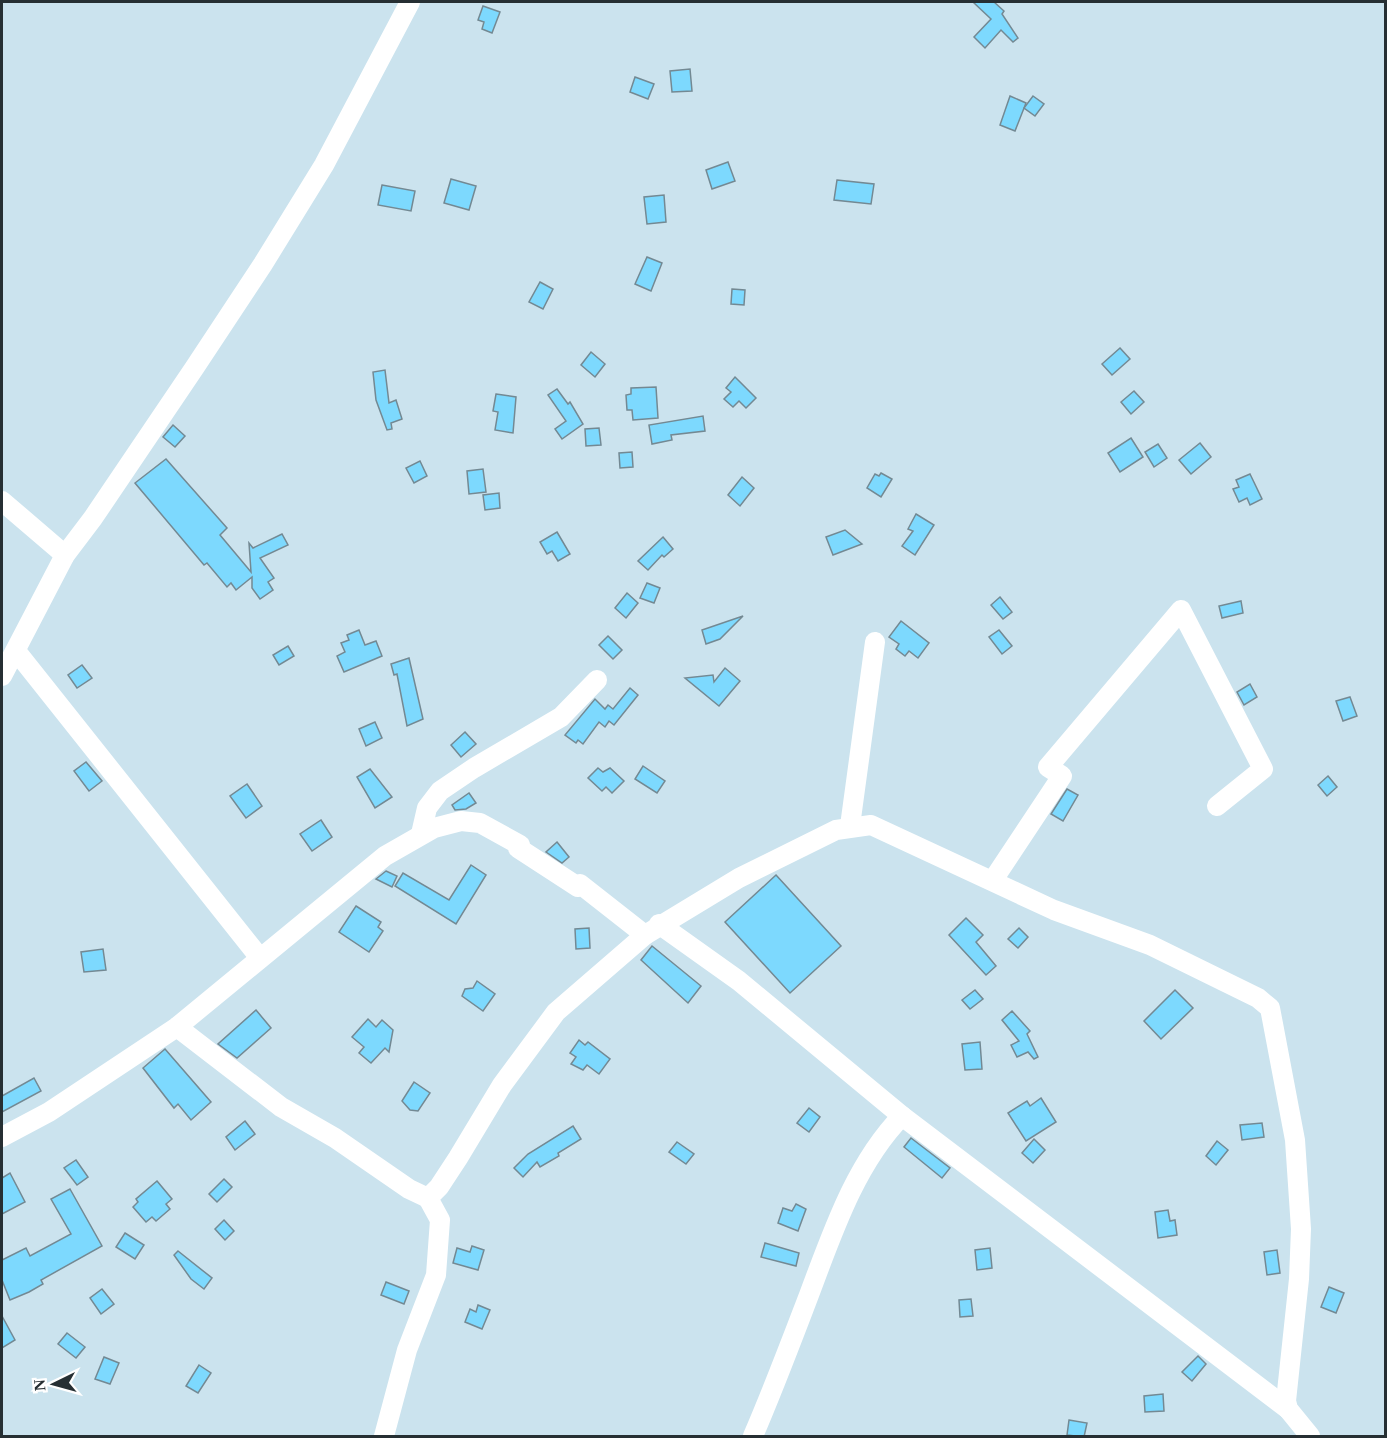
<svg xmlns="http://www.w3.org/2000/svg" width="1387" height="1438" font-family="'Times New Roman',serif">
<rect width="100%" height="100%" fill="#cbe3ee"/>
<g fill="#7dd9fe" stroke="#738993" stroke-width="1.5">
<polygon points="973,2 994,2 1004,11 1002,14 1018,38 1013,42 1001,30 985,48 974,37 991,19"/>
<polygon points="483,6 500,12 492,33 482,29 484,22 478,20"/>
<polygon points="690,69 692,91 672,92 670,71"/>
<polygon points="635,77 654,84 648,99 630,92"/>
<polygon points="1010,96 1026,103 1015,131 1000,125"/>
<polygon points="1033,96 1044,104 1035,116 1024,108"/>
<polygon points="728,162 735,181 712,189 706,170"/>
<polygon points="451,179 476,186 469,210 444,203"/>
<polygon points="837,180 874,184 871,204 834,200"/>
<polygon points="382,185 415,191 411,211 378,205"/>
<polygon points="664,195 666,222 647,224 644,197"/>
<polygon points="647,257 662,263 651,291 635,284"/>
<polygon points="540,282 553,289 543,309 529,302"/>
<polygon points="732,289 745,290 744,305 731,304"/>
<polygon points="1120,348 1130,359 1112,375 1102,364"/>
<polygon points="591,352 605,364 595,377 581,365"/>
<polygon points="385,370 389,403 396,400 402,419 391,423 392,429 387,430 376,400 373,372"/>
<polygon points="735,377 756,398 746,408 739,401 733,407 724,399 731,392 726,388"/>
<polygon points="656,387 658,418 633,420 632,410 627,410 626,395 631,394 631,388"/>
<polygon points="557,389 568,404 570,402 583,424 562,439 555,429 566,421 548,395"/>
<polygon points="1134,391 1144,402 1131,414 1121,402"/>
<polygon points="496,394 516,397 513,433 495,430 498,412 493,411"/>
<polygon points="703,416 705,431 671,435 672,440 652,444 649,425"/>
<polygon points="173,425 185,436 175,447 163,437"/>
<polygon points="599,428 601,445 586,446 585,429"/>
<polygon points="1131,438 1143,457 1120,472 1108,453"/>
<polygon points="1200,443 1211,457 1191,474 1179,460"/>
<polygon points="1158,444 1167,458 1154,467 1145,452"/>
<polygon points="632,452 633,467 620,468 619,453"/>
<polygon points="166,459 227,528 220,535 251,572 249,543 253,548 282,534 288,545 260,558 274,578 268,582 273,590 260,599 252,588 252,577 236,590 231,583 227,587 207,563 204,565 135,483"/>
<polygon points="420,461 427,476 414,483 406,468"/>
<polygon points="483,469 486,492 469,494 467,471"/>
<polygon points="881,473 892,479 881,497 867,488 875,474 879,476"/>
<polygon points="1250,474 1262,499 1250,505 1247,498 1239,502 1233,489 1239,487 1236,480"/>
<polygon points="742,477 754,488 740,506 728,495"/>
<polygon points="499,493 500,508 485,510 483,495"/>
<polygon points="916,514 934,525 915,555 902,546 913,531 908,529"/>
<polygon points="845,530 862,544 833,555 826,537"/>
<polygon points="557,532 570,554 558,561 552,551 547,554 540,542"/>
<polygon points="663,537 673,549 664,557 662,555 648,570 638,561"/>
<polygon points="647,583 660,588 654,603 640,598"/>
<polygon points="627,593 638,603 626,618 615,608"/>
<polygon points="1000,597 1012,612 1003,619 991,605"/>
<polygon points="1241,601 1243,613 1222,618 1219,606"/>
<polygon points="743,616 720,639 706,644 702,630"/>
<polygon points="901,621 929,643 918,658 909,651 905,656 896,649 899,644 889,637"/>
<polygon points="359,630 365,645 376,641 382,656 344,672 337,656 345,652 341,643 349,640 347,635"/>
<polygon points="999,630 1012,646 1002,654 989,637"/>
<polygon points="608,636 622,650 613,659 599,645"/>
<polygon points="288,646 294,656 279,665 273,655"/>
<polygon points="409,658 423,719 407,726 397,674 394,675 391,664"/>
<polygon points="82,665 92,678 77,688 68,675"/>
<polygon points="725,668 740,681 719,706 685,678 713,675 714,682"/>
<polygon points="1250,684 1257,697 1244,705 1237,692"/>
<polygon points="630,688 638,695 614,725 609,721 605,727 599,722 583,744 578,740 576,743 565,735 595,699 605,709 608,705 613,709"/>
<polygon points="1350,697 1357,716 1343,721 1336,701"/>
<polygon points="375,722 382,738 366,746 359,729"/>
<polygon points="465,732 476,744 461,757 451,745"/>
<polygon points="86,762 102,781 89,791 74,771"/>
<polygon points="643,766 665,781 657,793 635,779"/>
<polygon points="598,768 603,772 610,768 624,781 612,793 606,787 602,791 588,778"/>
<polygon points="370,769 392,797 375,808 357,777"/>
<polygon points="1328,776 1337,787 1327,796 1318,785"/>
<polygon points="247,784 262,806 246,818 230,796"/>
<polygon points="1067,789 1078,795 1063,821 1051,814"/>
<polygon points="469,793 476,803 466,809 455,810 452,805"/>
<polygon points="321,820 332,837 312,851 300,834"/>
<polygon points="557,842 569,857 562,863 546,852"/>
<polygon points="471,865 486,875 456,924 395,886 403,873 449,900"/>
<polygon points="386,871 397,876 392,887 376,879"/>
<polygon points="776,875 841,946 790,993 725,922"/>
<polygon points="356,906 381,922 378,927 383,931 369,952 339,932"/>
<polygon points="966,918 983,935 976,942 996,966 986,975 949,935"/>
<polygon points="589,928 590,948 576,949 575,929"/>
<polygon points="1019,928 1028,937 1018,948 1008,939"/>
<polygon points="652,946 701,986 688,1003 641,960"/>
<polygon points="103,949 106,970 84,972 81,952"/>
<polygon points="477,981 495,994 483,1011 462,996 465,989 473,988"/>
<polygon points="975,990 983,999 970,1009 962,1000"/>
<polygon points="1175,990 1193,1008 1161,1039 1144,1021"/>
<polygon points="256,1010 271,1028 237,1058 218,1044"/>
<polygon points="1012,1011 1030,1031 1027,1034 1038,1057 1034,1059 1028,1052 1017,1057 1011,1045 1019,1041 1002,1020"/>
<polygon points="368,1019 376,1027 382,1020 393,1030 389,1052 385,1048 371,1063 359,1053 364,1047 352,1037"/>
<polygon points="579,1040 585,1045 588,1042 610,1059 599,1074 587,1065 583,1070 571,1064 576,1057 570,1053"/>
<polygon points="980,1042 982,1069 965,1070 962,1044"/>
<polygon points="165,1049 211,1102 191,1120 178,1104 174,1108 143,1068"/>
<polygon points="34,1078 41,1091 2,1112 2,1096"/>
<polygon points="414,1082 430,1093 418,1111 410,1110 402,1101"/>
<polygon points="1041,1098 1056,1122 1026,1141 1008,1113 1027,1101 1030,1106"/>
<polygon points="809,1108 820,1117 809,1132 797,1123"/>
<polygon points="245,1121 255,1134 235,1150 226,1137"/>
<polygon points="1262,1123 1264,1137 1242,1140 1240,1125"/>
<polygon points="573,1126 581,1139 558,1153 559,1156 540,1167 537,1162 523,1177 514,1168 528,1154"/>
<polygon points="911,1138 950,1168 942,1178 904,1147"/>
<polygon points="1034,1139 1045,1150 1033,1163 1022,1153"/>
<polygon points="1217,1141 1228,1150 1216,1165 1206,1156"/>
<polygon points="677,1142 694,1154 686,1164 669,1152"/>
<polygon points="76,1160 88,1177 77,1185 64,1168"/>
<polygon points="10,1173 25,1202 2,1214 2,1178"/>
<polygon points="224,1179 232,1187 217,1202 209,1194"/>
<polygon points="157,1181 172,1199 166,1204 170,1209 156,1221 152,1217 146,1222 133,1207 138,1202 136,1199"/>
<polygon points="70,1189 102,1246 41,1280 43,1284 29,1292 10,1300 2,1280 2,1260 26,1248 30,1256 71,1234 51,1199"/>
<polygon points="796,1204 806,1209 798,1231 778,1223 783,1208 792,1211"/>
<polygon points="1168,1210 1170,1221 1175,1220 1177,1235 1158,1238 1155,1212"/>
<polygon points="224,1220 234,1231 225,1240 215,1229"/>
<polygon points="125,1233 144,1245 135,1259 116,1247"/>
<polygon points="765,1243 799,1253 796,1266 761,1257"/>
<polygon points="472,1246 484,1250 478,1270 453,1263 457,1248 470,1252"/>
<polygon points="990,1248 992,1268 977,1270 975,1250"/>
<polygon points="1277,1250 1280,1273 1267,1275 1264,1252"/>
<polygon points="178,1251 212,1278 204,1289 191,1279 174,1255"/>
<polygon points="386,1282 409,1291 404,1304 381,1295"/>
<polygon points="1329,1287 1344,1293 1336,1313 1321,1307"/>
<polygon points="102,1289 114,1304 101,1314 90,1298"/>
<polygon points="971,1299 973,1316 960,1317 959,1300"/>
<polygon points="478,1305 490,1310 482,1329 465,1322 470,1309 476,1312"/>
<polygon points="2,1316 15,1340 2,1348"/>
<polygon points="67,1333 85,1347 76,1358 58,1344"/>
<polygon points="1198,1356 1206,1364 1192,1381 1182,1372"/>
<polygon points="104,1357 119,1363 110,1384 95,1379"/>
<polygon points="199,1365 211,1373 198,1393 186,1386"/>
<polygon points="1163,1394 1164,1411 1145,1412 1144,1396"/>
<polygon points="1069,1420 1087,1423 1084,1437 1067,1435"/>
</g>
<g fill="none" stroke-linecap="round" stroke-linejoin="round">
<g stroke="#fff" stroke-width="20">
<polyline points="2,501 65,555"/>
<polyline points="16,651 260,958"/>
<polyline points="2,676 65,555 93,518 195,367 263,264 324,165 410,2"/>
<polyline points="850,826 875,642"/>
<polyline points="421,834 427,808 440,791 474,768 561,717 597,680"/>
<polyline points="993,880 1062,776 1048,767 1181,610 1263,769 1217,806"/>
<path d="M659,924L739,981L902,1116C855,1164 832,1234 809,1295C791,1342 773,1390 753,1436"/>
<polyline points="177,1027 281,1107 335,1138 409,1189 428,1198"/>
<polyline points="902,1116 1288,1409"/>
<polyline points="2,1137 49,1112 177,1027 385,856 434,828 461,821 480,823 520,845 518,848 578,887 580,884 645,935 739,878 836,830 871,825 1054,910 1150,945 1258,998 1270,1008 1295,1140 1301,1229 1299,1279 1286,1401 1288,1409 1310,1436"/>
<polyline points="384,1436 407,1350 436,1275 440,1220 428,1198 439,1187 458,1158 502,1085 556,1012 645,935"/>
</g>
</g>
<rect width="1387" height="1438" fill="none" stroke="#262f33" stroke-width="6"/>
<g transform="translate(54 1384) rotate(265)" stroke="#ffffff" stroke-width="4.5" paint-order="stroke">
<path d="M0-4.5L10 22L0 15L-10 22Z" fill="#262f33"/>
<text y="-9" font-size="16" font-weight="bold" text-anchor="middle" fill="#262f33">N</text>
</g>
</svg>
